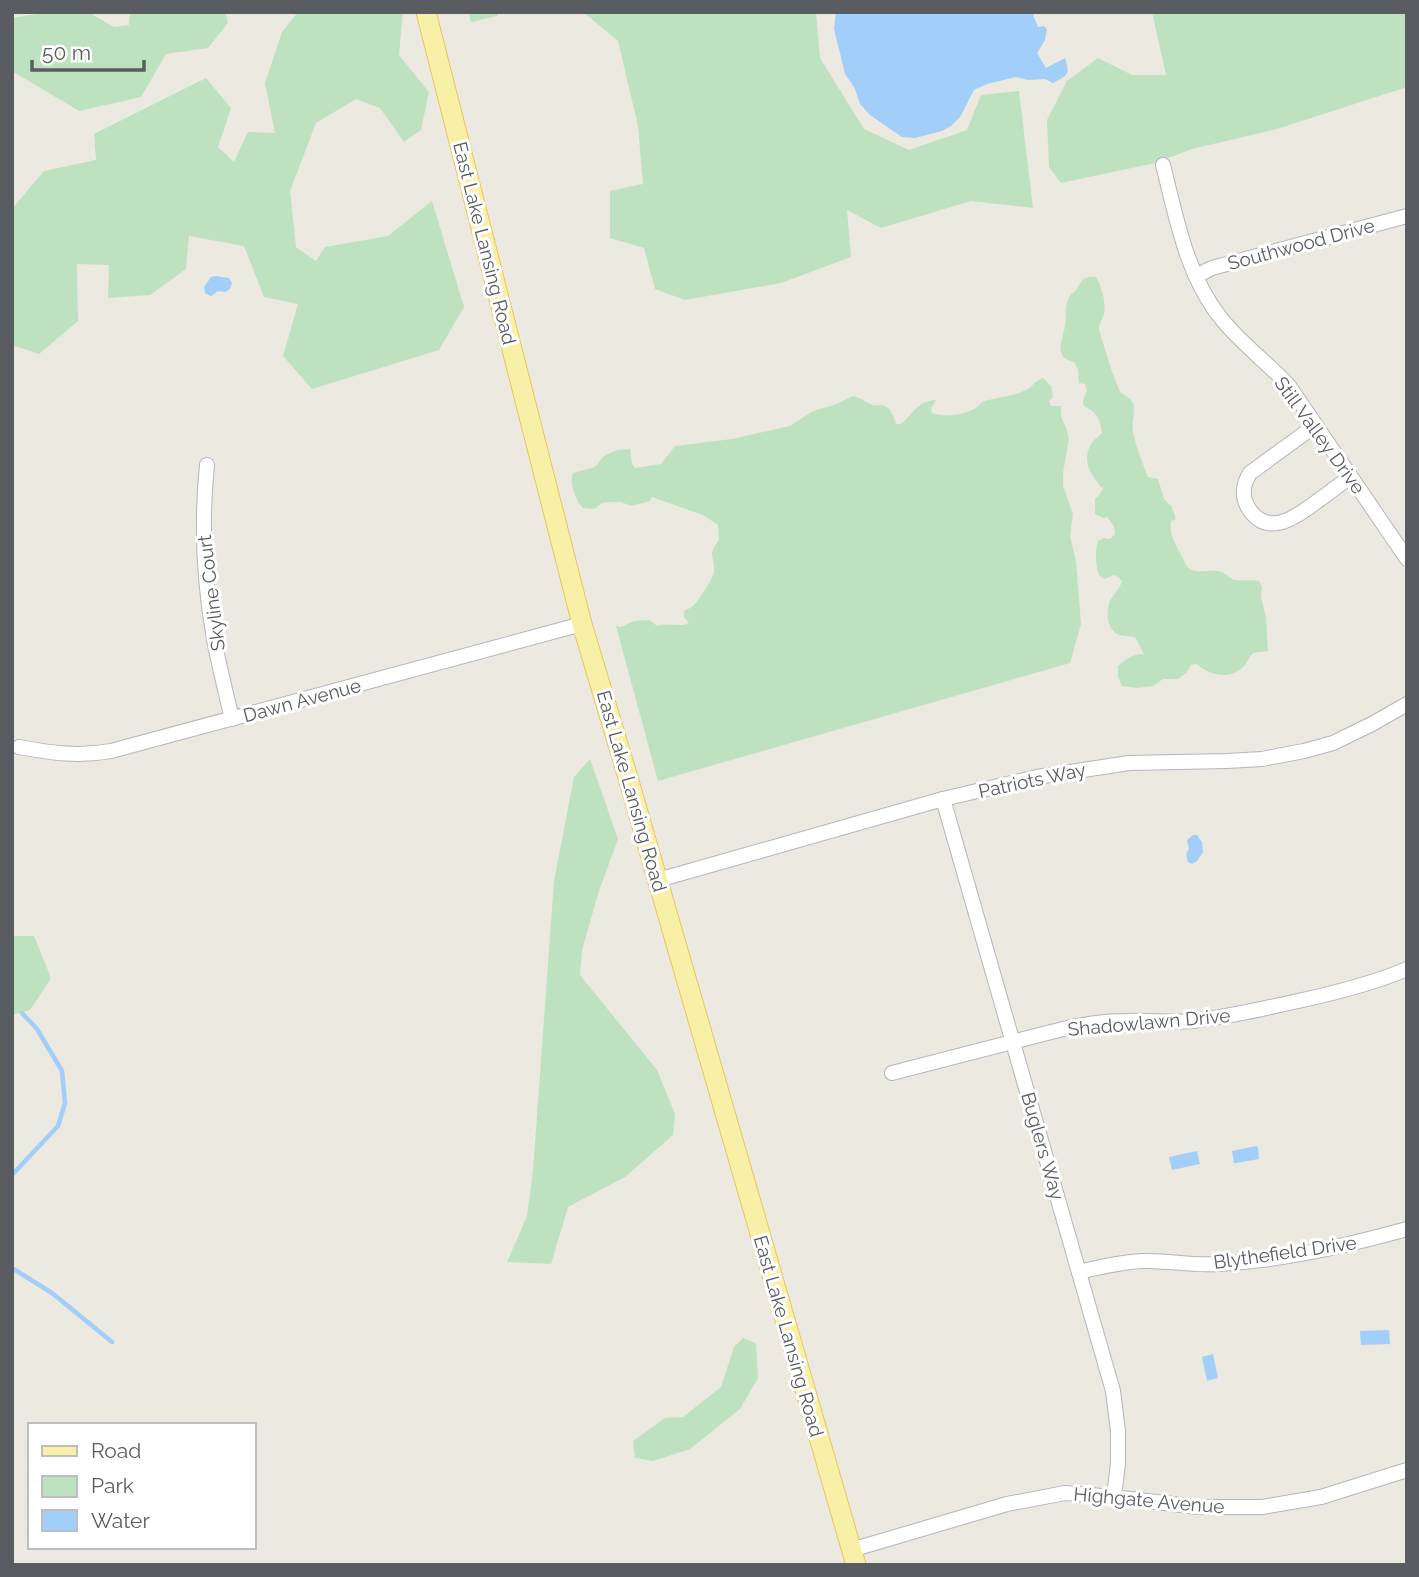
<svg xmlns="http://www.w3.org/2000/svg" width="1419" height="1577" font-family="Raleway,sans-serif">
<rect width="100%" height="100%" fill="#ebe9e0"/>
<g fill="#bee2c0">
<polygon points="51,12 88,12 114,27 129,25 130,12 225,12 228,23 208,48 166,54 141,97 79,111 12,71 12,18"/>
<polygon points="298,12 403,12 399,55 429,92 421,130 404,142 380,108 356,99 316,123 290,191 296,247 316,261 325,247 388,236 432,201 464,307 439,350 312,389 283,356 298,304 264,297 244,246 189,236 186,269 150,295 108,298 109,265 77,264 78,321 39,354 12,345 12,209 44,171 96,160 94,134 206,78 231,108 218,147 234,162 248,132 275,133 265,83 282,32"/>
<polygon points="469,12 499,12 497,16 471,22"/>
<polygon points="583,12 816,12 820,58 864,129 909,150 967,130 981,95 1019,91 1033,208 971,201 881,228 847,210 851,257 781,283 685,300 655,289 644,248 610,238 610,191 643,184 638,126 618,41"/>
<polygon points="1152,12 1407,12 1407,87 1277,129 1192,149 1155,163 1061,183 1049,167 1047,120 1067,81 1098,58 1132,75 1166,75"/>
<path d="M1091,277H1096C1102,287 1106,302 1104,313C1103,319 1099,323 1099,330L1112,372L1120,392C1125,396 1130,397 1133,403C1136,412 1131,422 1133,432C1136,447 1142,462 1148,477L1158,479L1164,499L1172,507L1176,519L1171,521C1169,538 1176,543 1182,557C1185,562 1186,567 1192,570C1197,573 1211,570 1218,571C1225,572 1227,576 1232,579C1241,582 1251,579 1259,581L1262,587L1261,597L1266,617L1268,651L1253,653C1249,657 1247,663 1243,667C1229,680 1210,676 1197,664L1191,665L1186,673L1178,679H1163L1153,686L1136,688L1122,686L1118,676V666C1125,659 1135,653 1144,654L1135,637C1130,636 1121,636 1117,634C1106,627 1106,611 1110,601C1114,593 1120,589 1122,581L1118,577L1114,575L1104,579L1099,575C1095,563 1095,553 1098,541L1104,538L1110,539L1115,534L1114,526L1107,517L1103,518L1095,514V499L1099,495L1104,487L1102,488C1091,475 1082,462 1090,446C1093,440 1098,437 1102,433C1101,427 1100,419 1096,415C1086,403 1078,411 1087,390L1085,384L1079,383L1078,369L1074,362C1052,357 1063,340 1065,326C1067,317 1064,306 1069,298C1072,291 1071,296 1076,290C1081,282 1081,278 1091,277Z"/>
<path d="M1043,378L1051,386L1053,397L1049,401L1051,406H1061V417L1066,427L1069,438L1063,473V486L1073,514L1070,536L1076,561L1081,624L1070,663L658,781L616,626L621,627L634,621L650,620L657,626C669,622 679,628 689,623L684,617V611C687,609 691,608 694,605C698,601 714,577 714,571C715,555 706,557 719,540L718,525L703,515L652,497L650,501L631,506L621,502H610L602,503L594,509L583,508C575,500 569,483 573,473L595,467L604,456L617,450L630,449L632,464L635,468L661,464L675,446L732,439L790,426L813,411L834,405L853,396C860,397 863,401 870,404C873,406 878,405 882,405C891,407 894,417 896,424H901C913,414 917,401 936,400L931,409L932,413C948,418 972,415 982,402C996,397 1010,397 1024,391C1032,388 1034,381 1043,378Z"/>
<polygon points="590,759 618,839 599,891 582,950 580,975 657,1070 675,1114 673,1135 625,1177 568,1207 551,1264 507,1262 527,1216 533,1171 554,881 574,777"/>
<polygon points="12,936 34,936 51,978 30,1010 12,1015"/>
<polygon points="743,1338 756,1343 758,1378 740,1409 690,1449 653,1461 635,1458 633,1441 665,1418 683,1417 721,1387 734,1347"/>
</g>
<g fill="#a2cff9">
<path d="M836,12H1032L1038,27L1044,26L1047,29L1045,40L1037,53L1046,68L1065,58C1071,76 1067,75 1053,83L1045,79L1028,80L1016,77L987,84L974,90L960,117L951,126L942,131L915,138L902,137L870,115L860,104L854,87L845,74L842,61L834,29Z"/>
<polygon points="215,276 229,278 232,283 230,289 225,292 218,291 211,296 205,293 204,287 211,277"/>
<polygon points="1193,835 1197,835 1202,842 1203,852 1197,861 1192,864 1188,862 1186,854 1189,849 1187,840"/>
<polygon points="1256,1146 1258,1147 1259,1159 1236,1163 1234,1163 1232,1151"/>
<polygon points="1197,1151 1200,1164 1172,1170 1169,1157"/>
<polygon points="1389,1330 1390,1344 1361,1345 1360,1331"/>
<polygon points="1213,1354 1218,1378 1207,1381 1202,1357"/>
</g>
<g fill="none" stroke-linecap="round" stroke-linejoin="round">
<g stroke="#a2cff9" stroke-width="4.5">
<polyline points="12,1175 58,1126 65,1103 62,1071 37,1029 22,1013"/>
<polyline points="12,1268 52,1293 112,1342"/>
</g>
<g stroke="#b3b6ba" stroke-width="16">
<g id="minor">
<path d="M1163,165C1176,216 1186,274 1220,317C1240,343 1267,362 1289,386L1407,559"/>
<polyline points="1196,276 1212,268 1407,216"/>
<path d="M1316,425L1250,473C1243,484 1241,497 1249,509C1269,539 1299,515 1319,500C1330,492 1340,484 1351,477"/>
<path d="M207,465C201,523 204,582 214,639C219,666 226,693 232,719"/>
<path d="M19,747C51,753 79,757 111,751L582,624"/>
<polyline points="943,799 1113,1391 1118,1431 1118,1463 1114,1497"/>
<polyline points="658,880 943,799 1037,777 1129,763 1227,761 1262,759 1304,751 1333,743 1372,724 1407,704"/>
<path d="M892,1073L1063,1029C1084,1024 1105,1021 1127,1021C1149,1020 1170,1023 1192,1021C1228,1017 1263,1009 1298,1001C1335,993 1372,984 1407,969"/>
<path d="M1079,1272C1100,1267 1120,1262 1142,1261C1167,1260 1192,1266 1217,1264C1281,1261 1345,1246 1407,1229"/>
<polyline points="851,1550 1007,1504 1065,1493 1114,1497 1198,1507 1262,1507 1321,1497 1407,1470"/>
</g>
</g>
<g stroke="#e8c75d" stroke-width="21">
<polyline id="major" points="426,12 582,624 626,771 856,1565"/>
</g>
<use href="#minor" stroke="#fff" stroke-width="14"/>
<use href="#major" stroke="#f9f0a7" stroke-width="19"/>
</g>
<g text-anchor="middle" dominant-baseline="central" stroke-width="6" stroke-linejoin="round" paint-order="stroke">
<g font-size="19" fill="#595c60" stroke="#fff">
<text transform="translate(485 243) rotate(76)">East Lake Lansing Road</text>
<text transform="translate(1301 244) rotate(-15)">Southwood Drive</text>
<text transform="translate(1320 435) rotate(54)">Still Valley Drive</text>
<text transform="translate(211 593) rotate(-97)">Skyline Court</text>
<text transform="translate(302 700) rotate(-15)">Dawn Avenue</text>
<text transform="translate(1032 780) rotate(-12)">Patriots Way</text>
<text transform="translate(632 791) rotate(74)">East Lake Lansing Road</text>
<text transform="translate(1149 1022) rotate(-5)">Shadowlawn Drive</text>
<text transform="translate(1043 1146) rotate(74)">Buglers Way</text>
<text transform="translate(1285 1252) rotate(-8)">Blythefield Drive</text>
<text transform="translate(789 1336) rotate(74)">East Lake Lansing Road</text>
<text transform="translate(1149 1500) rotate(5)">Highgate Avenue</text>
</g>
</g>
<rect width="1419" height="1577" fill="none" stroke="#595c60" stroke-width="28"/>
<rect x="28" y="1423" width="228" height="126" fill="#ffffff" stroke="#bdbebf" stroke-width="2"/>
<rect x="42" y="1446" width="35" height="10" fill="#f9f0a7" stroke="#bdbebf" stroke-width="2"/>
<text x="91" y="1458" font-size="21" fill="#595c60">Road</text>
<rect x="42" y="1476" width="35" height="21" fill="#bee2c0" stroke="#bdbebf" stroke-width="2"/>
<text x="91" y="1493" font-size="21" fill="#595c60">Park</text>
<rect x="42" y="1510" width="35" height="21" fill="#a2cff9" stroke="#bdbebf" stroke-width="2"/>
<text x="91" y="1528" font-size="21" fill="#595c60">Water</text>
<path d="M32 60v10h112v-10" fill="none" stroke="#595c60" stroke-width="3.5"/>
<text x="42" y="60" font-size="21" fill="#595c60" stroke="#ffffff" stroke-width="5" paint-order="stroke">50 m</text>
</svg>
